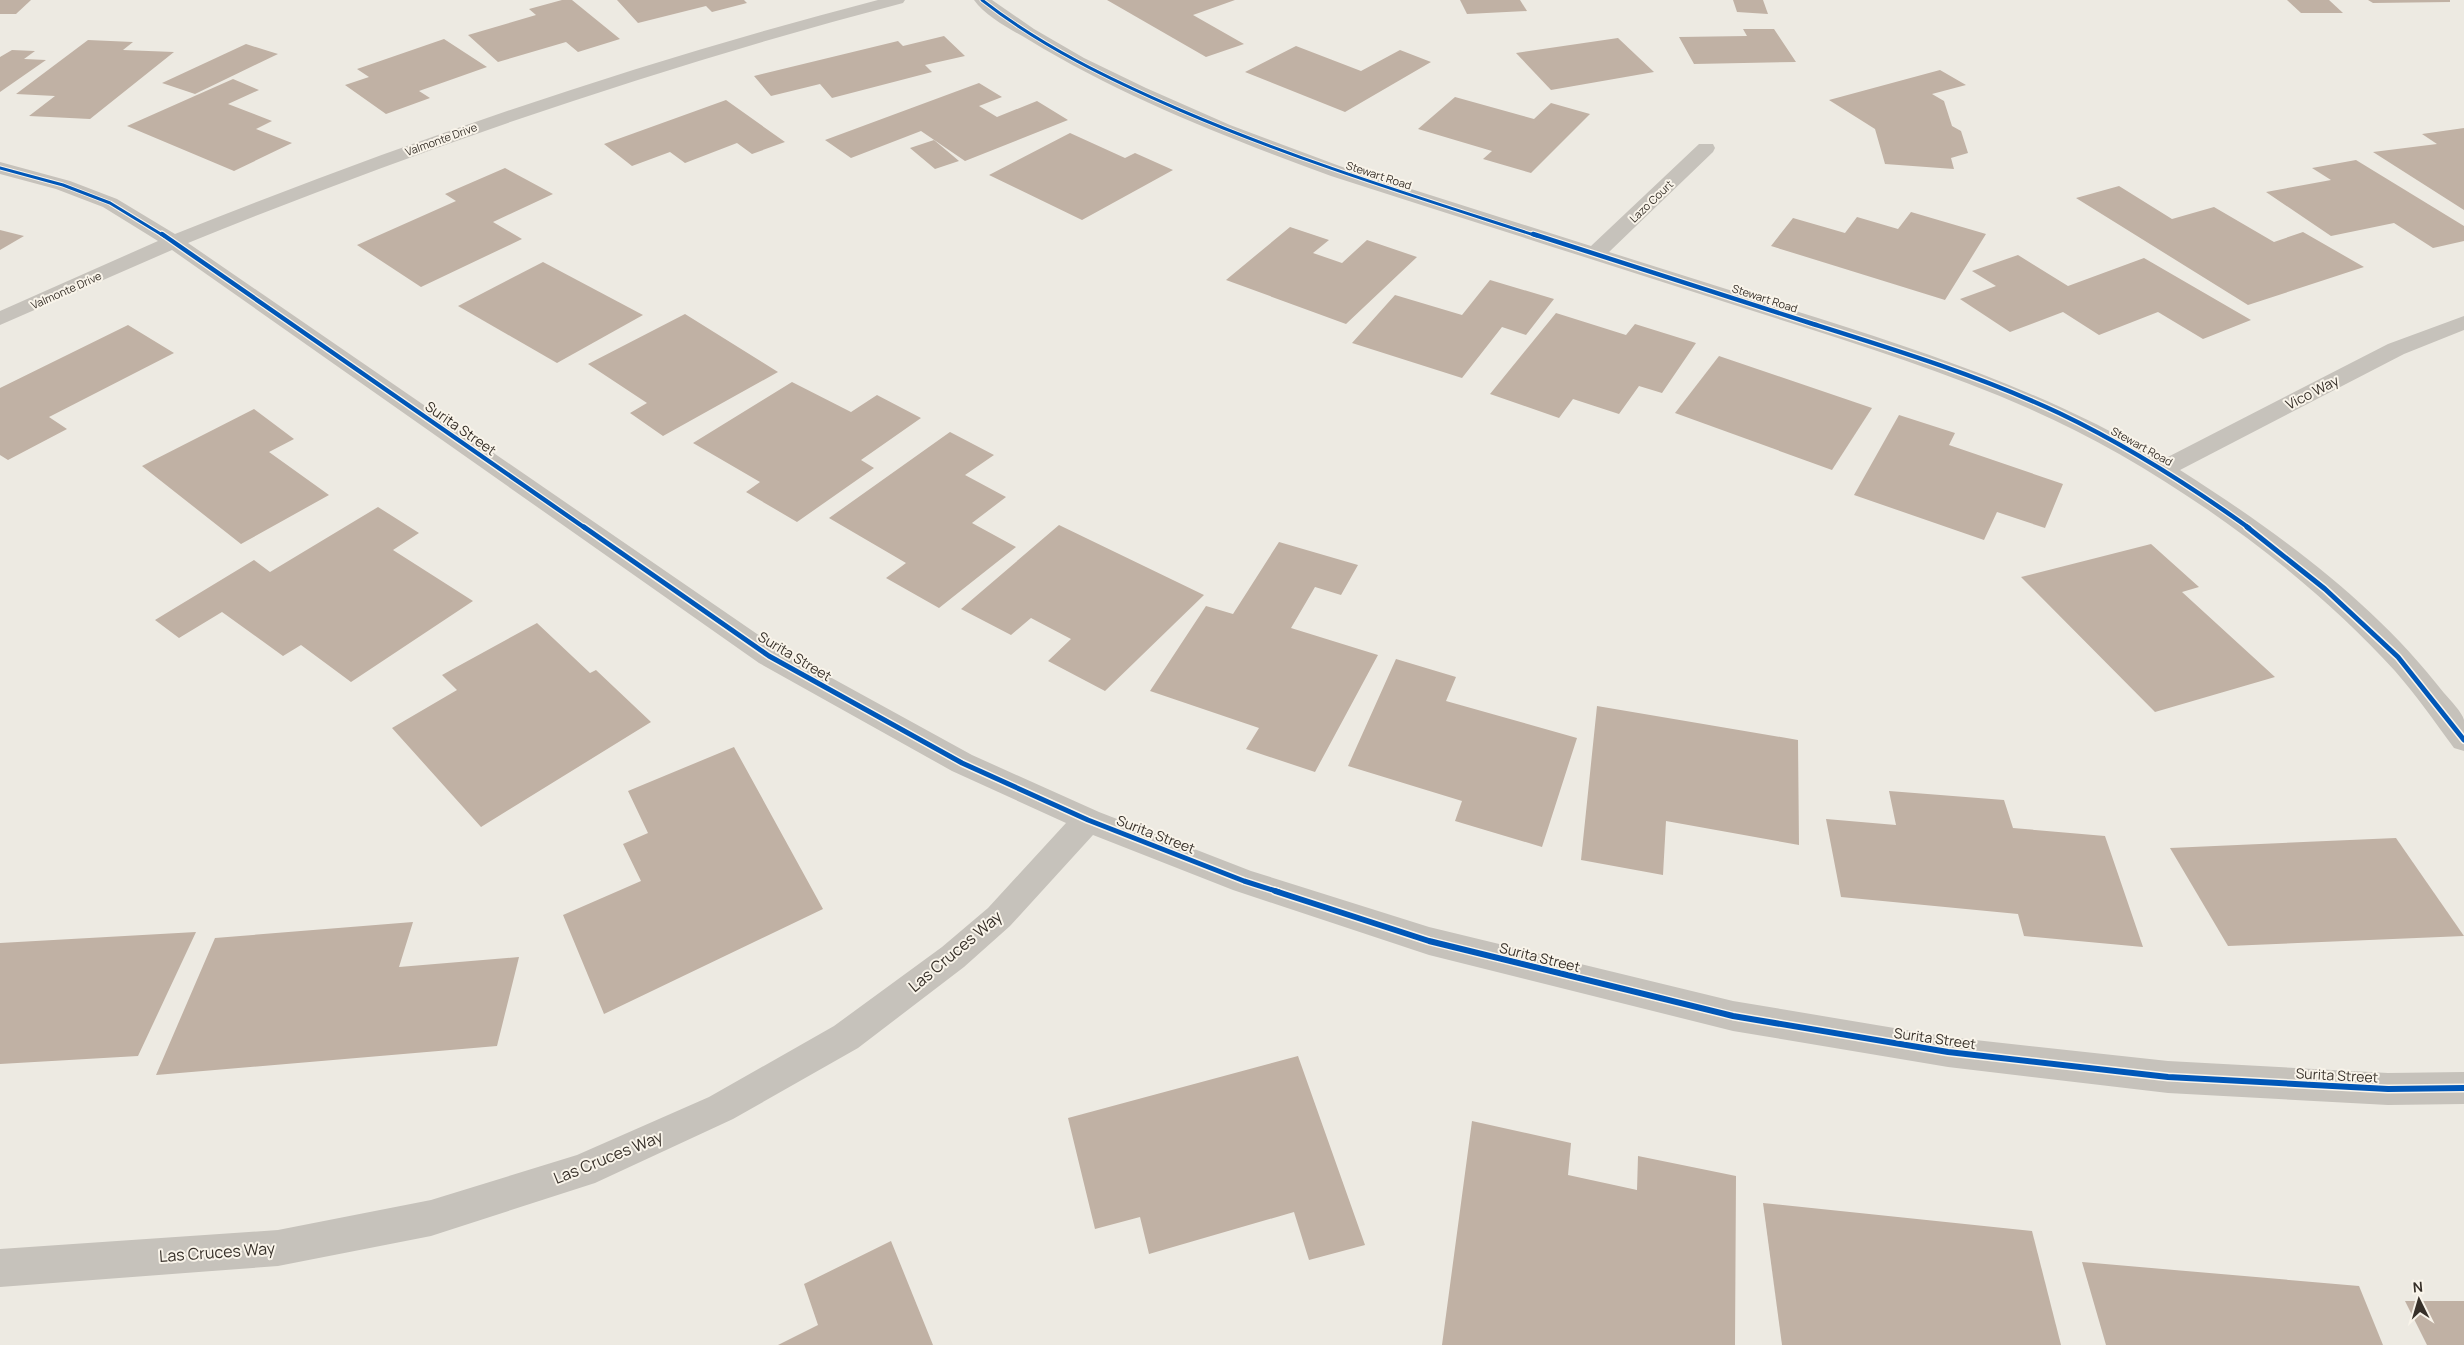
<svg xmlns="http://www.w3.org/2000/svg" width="2464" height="1345" font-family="Manrope,sans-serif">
<rect width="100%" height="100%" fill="#edeae2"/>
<g fill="#c0b1a4">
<polygon points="0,0 31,0 16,14 0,14"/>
<polygon points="562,0 572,0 620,39 578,52 566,42 498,62 468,35 536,15 529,9"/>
<polygon points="617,0 744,0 747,3 712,12 706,6 638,23"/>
<polygon points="1107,0 1235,0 1193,15 1244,44 1206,57"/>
<polygon points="1460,0 1520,0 1527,11 1467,14"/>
<polygon points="1733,0 1763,0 1768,14 1737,12"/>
<polygon points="2287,0 2329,0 2343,13 2301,13"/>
<polygon points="2368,0 2450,0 2450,2 2373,3"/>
<polygon points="1743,29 1774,29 1796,62 1694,64 1679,37 1747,36"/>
<polygon points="944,36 965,56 925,65 932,72 832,98 820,84 771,96 754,76 898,41 903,46"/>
<polygon points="1618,38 1654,72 1551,90 1516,53"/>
<polygon points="444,39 487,67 419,91 430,98 386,114 345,85 369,77 357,69"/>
<polygon points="88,40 133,42 123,50 174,52 90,119 29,116 55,96 16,94"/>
<polygon points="246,44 278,54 195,94 162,83"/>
<polygon points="1296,46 1361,71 1400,50 1431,62 1345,112 1245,72"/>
<polygon points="12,50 35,51 24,59 46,60 0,92 0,57"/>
<polygon points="1940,70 1966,85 1932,94 1944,101 1952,126 1961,131 1968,153 1951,158 1954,169 1885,164 1875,129 1829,100"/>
<polygon points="233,79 259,90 228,104 272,121 256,129 292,143 234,171 127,126"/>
<polygon points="979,83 1002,97 979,106 997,117 1037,101 1068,120 965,161 921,131 851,158 825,140"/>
<polygon points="1455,97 1534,119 1551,103 1590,114 1531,173 1483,159 1492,151 1418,129"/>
<polygon points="726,100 785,142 752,154 737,143 685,163 670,152 632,166 604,144"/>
<polygon points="2464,128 2464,210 2373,152 2437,144 2422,134"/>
<polygon points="1070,133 1125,158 1135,153 1173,170 1082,220 989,175"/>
<polygon points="934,140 959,161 935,169 910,148"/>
<polygon points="2356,160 2464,226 2464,241 2433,248 2394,223 2331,236 2266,192 2331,180 2312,168"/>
<polygon points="505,168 553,194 493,222 522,239 421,287 357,245 456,201 445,194"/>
<polygon points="2119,186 2172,219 2214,207 2274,242 2303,232 2364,267 2248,305 2076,198"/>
<polygon points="1911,212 1986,234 1945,300 1771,246 1793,218 1845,233 1857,217 1898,229"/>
<polygon points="1290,227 1329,240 1313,253 1342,263 1367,240 1417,257 1346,324 1226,280"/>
<polygon points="0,230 24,236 0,250"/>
<polygon points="2018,255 2068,286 2144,258 2251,320 2203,339 2158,312 2099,335 2063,312 2010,332 1960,299 1996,286 1972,271"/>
<polygon points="543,262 643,315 557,363 458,306"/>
<polygon points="1490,280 1554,299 1526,335 1502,327 1462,378 1352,343 1395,295 1462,315"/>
<polygon points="1556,313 1626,335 1635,324 1696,343 1662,393 1639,386 1619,414 1573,399 1559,418 1490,394"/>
<polygon points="685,314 778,372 663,436 630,413 647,403 588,364"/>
<polygon points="128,325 174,353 49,417 67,429 8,460 0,455 0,388"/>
<polygon points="1719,356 1872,408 1832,470 1675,413"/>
<polygon points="792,382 851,412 877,395 921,418 861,460 874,468 797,522 746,492 760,482 693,443"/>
<polygon points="254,409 294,439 269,452 329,495 241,544 142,466"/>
<polygon points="1899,415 1955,433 1949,445 2063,484 2045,528 1997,512 1984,540 1854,495"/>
<polygon points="950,432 994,455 965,475 1006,497 972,523 1016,547 939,608 886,578 906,563 829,518"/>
<polygon points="378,507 419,533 393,550 473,601 351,682 301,645 283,656 222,612 179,638 155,620 254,560 270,572"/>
<polygon points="1059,525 1204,595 1105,691 1048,661 1071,639 1031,618 1011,635 961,609"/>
<polygon points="1279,542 1358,565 1341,595 1315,587 1291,628 1378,655 1315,772 1246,749 1259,728 1150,691 1206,606 1233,614"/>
<polygon points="2151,544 2199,587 2182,592 2275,677 2155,712 2021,577"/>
<polygon points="537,623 590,673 596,670 651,722 481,827 392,728 457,690 442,675"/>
<polygon points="1396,659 1456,677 1446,701 1577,738 1542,847 1455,821 1462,801 1348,766"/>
<polygon points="1597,706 1798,740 1799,845 1666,821 1663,875 1581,860"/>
<polygon points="734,747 823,909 604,1014 563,915 641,881 623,844 648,833 628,791"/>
<polygon points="1889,791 2004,800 2013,828 2105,836 2143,947 2024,936 2018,914 1841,897 1826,819 1896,825"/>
<polygon points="2396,838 2464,936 2228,946 2170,848"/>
<polygon points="413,922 399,967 519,957 497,1046 156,1075 215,938"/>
<polygon points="196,932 138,1056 0,1064 0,943"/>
<polygon points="1298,1056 1365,1245 1309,1260 1294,1212 1149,1254 1140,1217 1095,1229 1068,1118"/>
<polygon points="1472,1121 1571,1143 1568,1175 1637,1190 1638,1156 1736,1176 1735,1345 1442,1345"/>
<polygon points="1763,1203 2032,1231 2061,1345 1782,1345"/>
<polygon points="891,1241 933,1345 778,1345 818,1325 804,1284"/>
<polygon points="2082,1262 2359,1286 2383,1345 2106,1345"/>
<polygon points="2405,1301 2464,1301 2464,1345 2427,1345"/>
</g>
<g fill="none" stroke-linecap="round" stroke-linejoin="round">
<g fill="#c6c2bb" fill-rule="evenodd">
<path d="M878,0H905L903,3C659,67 422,148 188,243L779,649L972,755L1099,812L1251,871L1429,927L1733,1001L1948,1037L2168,1061L2388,1073L2464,1072V1104L2388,1105L2168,1093L1948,1067L1733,1031L1429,955L1233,890L1093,835L1010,926L964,967L858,1048L733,1119L595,1183L431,1236L278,1266L0,1287V1249L278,1230L431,1200L577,1155L709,1097L834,1026L942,947L988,908L1066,823L952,771L759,663L172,250L0,325V311L158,241L103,207L56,189L0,174V162L70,181L117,199L175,234C405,142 638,62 878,0Z"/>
<path d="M974,0H992L1034,29L1084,58L1146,88L1230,125L1345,168L1591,246L1699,144H1713L1715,148L1713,152L1609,252C1679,274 1748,296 1818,318C1940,357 2050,394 2162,460L2388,344L2464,316V330L2404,354L2180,470C2276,531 2374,602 2444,693C2450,700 2462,712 2464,720C2464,730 2464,741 2464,751L2454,748C2435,722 2416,695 2395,671C2301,567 2158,465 2030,409C1931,365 1827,335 1725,302C1594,260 1462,218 1331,176C1228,138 1124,98 1029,40C1012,30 986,17 974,0Z"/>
</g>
<g stroke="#f9f4ea" stroke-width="5">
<g id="cycleway-far3">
<path d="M982,0C1042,47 1111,80 1180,110C1296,160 1417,197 1537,236"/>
<polyline points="0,168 63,185 110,203 164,236"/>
</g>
</g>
<g stroke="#f9f4ea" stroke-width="7">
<g id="cycleway-far2">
<polyline points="162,234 585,528"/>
<path d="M1533,234C1627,264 1720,294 1813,324C1896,350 1980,376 2059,413C2126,445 2189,485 2249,528"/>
</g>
</g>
<g stroke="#f9f4ea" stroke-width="8">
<g id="cycleway-far1">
<polyline points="584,527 769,656 962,763 1088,820 1244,881 1279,892"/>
<polyline points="2247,527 2325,589 2398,657 2464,740"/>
</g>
</g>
<g stroke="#f9f4ea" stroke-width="9">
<polyline id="cycleway" points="1275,891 1429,941 1733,1016 1948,1052 2168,1077 2388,1089 2464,1088"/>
</g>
<use href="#cycleway-far3" stroke="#0057b8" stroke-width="3"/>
<use href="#cycleway-far2" stroke="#0057b8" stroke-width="4.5"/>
<use href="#cycleway-far1" stroke="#0057b8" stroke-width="5"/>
<use href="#cycleway" stroke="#0057b8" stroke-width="6"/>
</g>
<g text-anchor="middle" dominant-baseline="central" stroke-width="4" stroke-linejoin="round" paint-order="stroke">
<g font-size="11" fill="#373029" stroke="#f9f4ea">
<text transform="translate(441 139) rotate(-20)">Valmonte Drive</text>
<text transform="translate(1379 175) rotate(18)">Stewart Road</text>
<text transform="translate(1651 201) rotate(-44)">Lazo Court</text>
<text transform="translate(66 290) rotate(-24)">Valmonte Drive</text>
<text transform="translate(1765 298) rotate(18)">Stewart Road</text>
<text transform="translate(2142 446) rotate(29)">Stewart Road</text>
</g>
<g font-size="14" fill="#373029" stroke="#f9f4ea">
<text transform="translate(2312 392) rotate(-27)">Vico Way</text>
<text transform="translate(461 428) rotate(35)">Surita Street</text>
<text transform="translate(795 656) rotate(31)">Surita Street</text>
<text transform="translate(1156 834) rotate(21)">Surita Street</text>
<text transform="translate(1540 957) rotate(14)">Surita Street</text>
<text transform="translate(1935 1038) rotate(8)">Surita Street</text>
<text transform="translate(2337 1075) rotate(3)">Surita Street</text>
</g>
<g font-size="16" fill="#373029" stroke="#f9f4ea">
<text transform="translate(955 951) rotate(-40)">Las Cruces Way</text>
<text transform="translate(608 1157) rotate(-22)">Las Cruces Way</text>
<text transform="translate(217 1252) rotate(-4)">Las Cruces Way</text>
</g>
</g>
<g transform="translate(2419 1300) rotate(355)" stroke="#f9f4ea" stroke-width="4" paint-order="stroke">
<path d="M0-4L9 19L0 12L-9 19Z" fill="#373029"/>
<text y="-8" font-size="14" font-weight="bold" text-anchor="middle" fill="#373029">N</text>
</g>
</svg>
